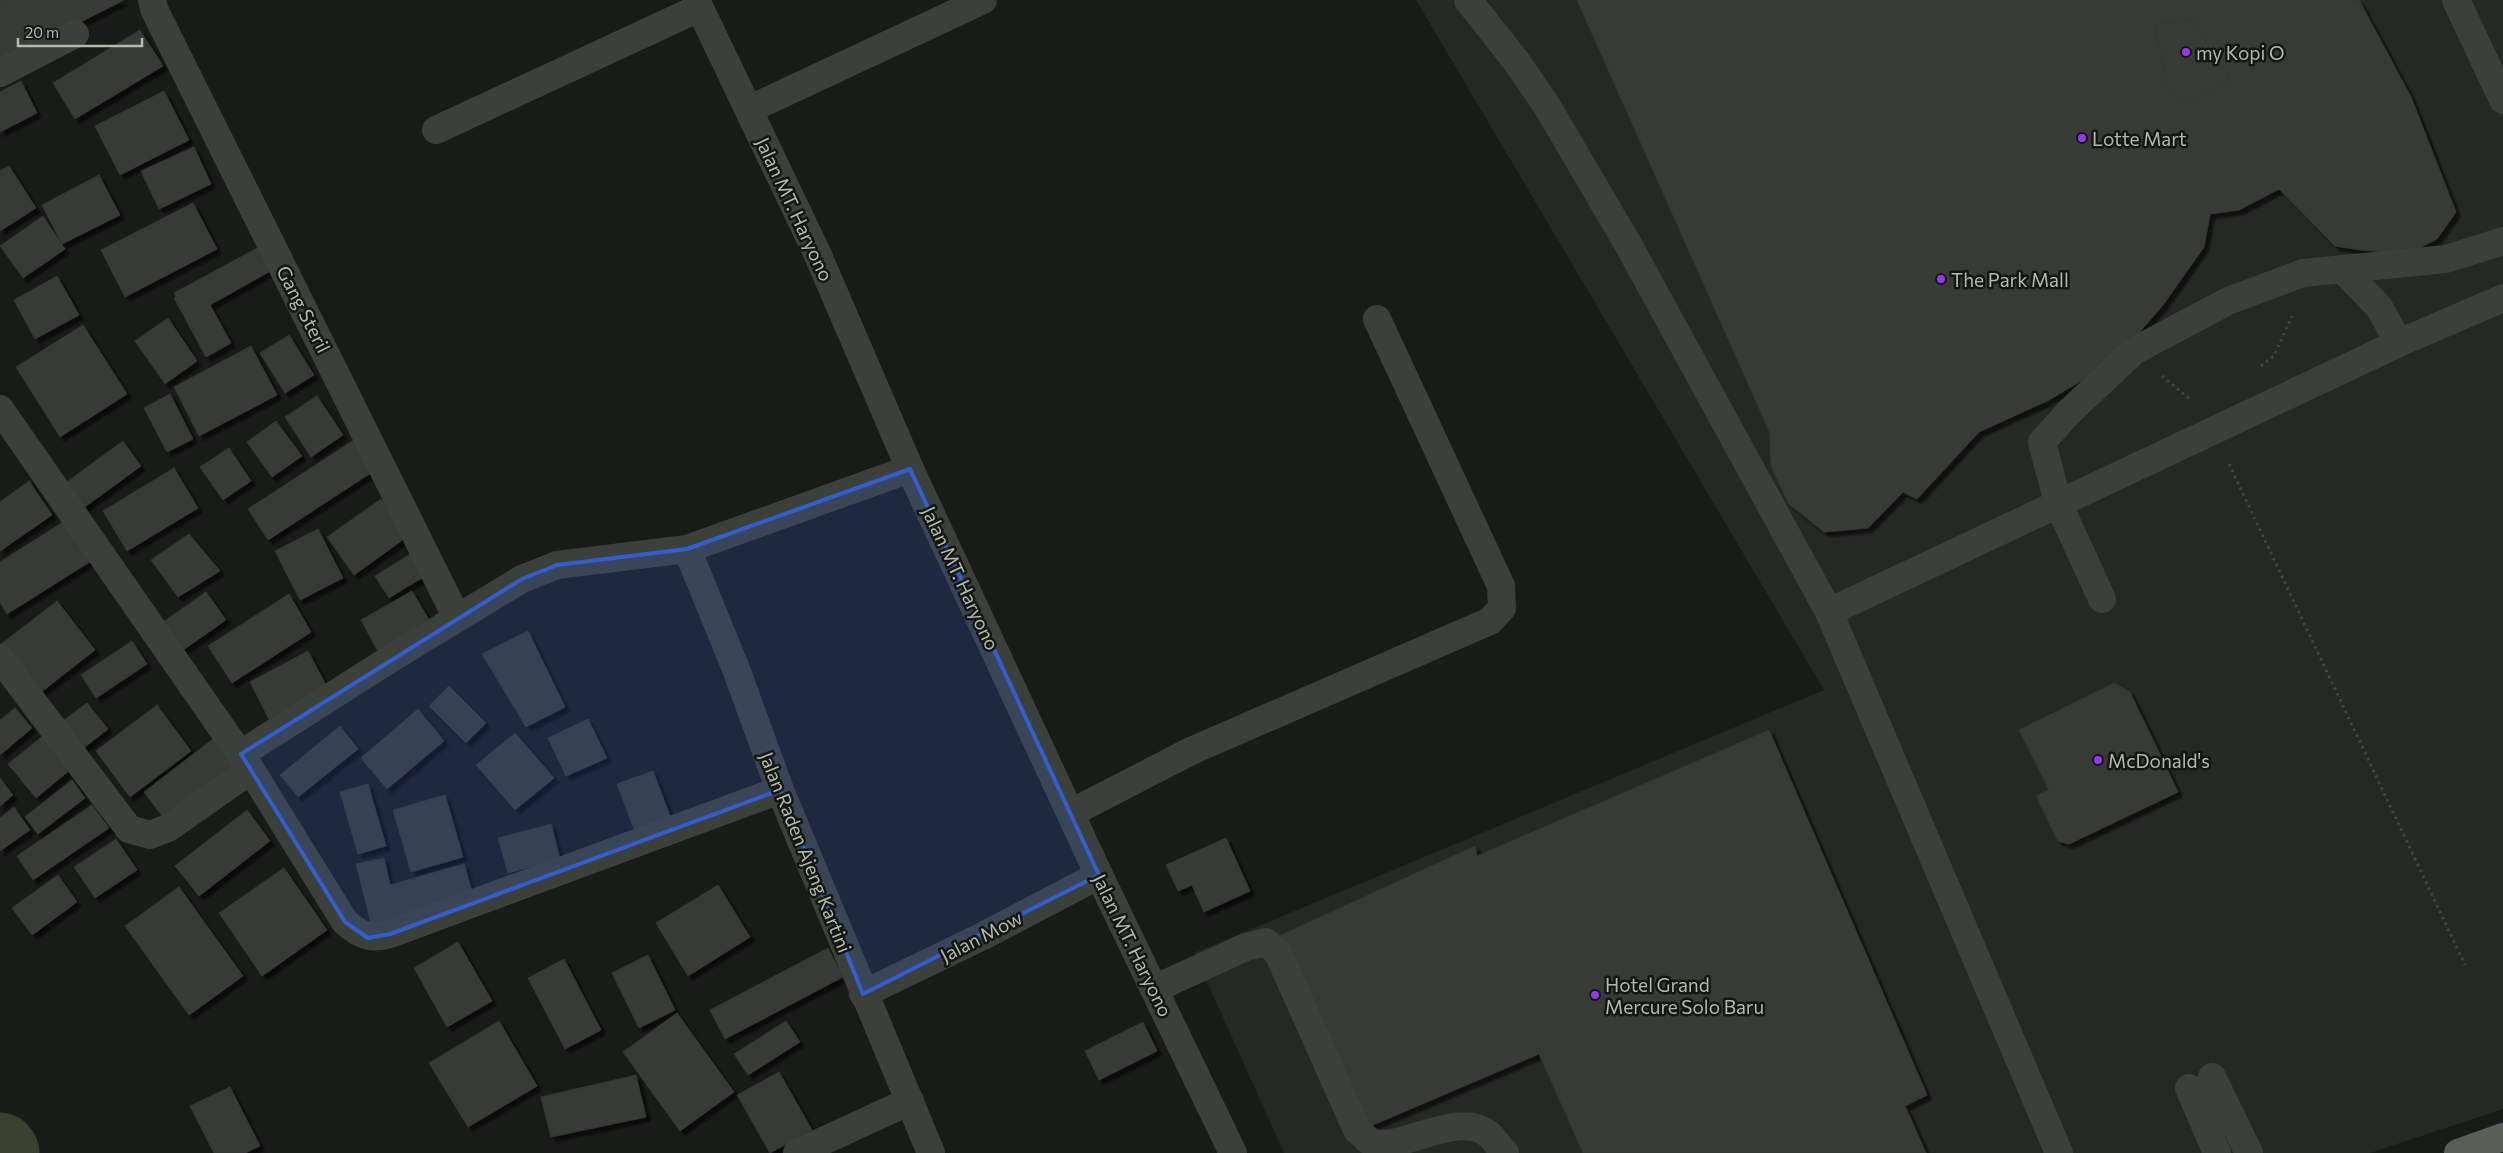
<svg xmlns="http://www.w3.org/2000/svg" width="2503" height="1153" font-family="Commissioner,sans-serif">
<defs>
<filter id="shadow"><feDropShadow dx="4.5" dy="4.5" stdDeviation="1" flood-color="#0009"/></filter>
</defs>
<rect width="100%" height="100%" fill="#191b19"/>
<polygon fill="#252825" points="1416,0 2503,0 2503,1109 2370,1153 1284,1153 1194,953 1824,690"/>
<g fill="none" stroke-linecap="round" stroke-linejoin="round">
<polyline stroke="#3b402e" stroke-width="75" points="0,1150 2,1153"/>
</g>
<g fill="#373a36" stroke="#333733" filter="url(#shadow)">
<polygon points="0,0 124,0 0,63"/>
<polygon points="1577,0 2359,0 2411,97 2456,212 2437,239 2409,253 2361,250 2335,246 2279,189 2239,210 2210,214 2204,247 2163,305 2131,342 2094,373 2049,400 1979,432 1917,499 1903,492 1868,528 1824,532 1789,504 1771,466 1770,433"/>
<polygon points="2192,19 2230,79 2183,105 2167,83 2154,25"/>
<polygon points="140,30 163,66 75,119 53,83"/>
<polygon points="21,81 37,113 0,132 0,92"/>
<polygon points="164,91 189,140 120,175 95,126"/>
<polygon points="194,147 211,184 159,209 141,171"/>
<polygon points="9,166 36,208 0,231 0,171"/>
<polygon points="99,175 120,215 62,244 42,205"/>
<polygon points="193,203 217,249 125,297 101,250"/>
<polygon points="43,216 65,249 23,278 0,246"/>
<polygon points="261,246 274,269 210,305 231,343 206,357 174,298 176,297 174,293"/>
<polygon points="57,276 79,315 35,339 14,300"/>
<polygon points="168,318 197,361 165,384 135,341"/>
<polygon points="83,325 127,394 60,437 16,367"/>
<polygon points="289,335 314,375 285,393 260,353"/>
<polygon points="251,346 277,395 199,436 174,387"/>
<polygon points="170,394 193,439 167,452 144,408"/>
<polygon points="317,396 343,435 311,457 285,417"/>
<polygon points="276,421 302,456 272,477 247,442"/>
<polygon points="357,438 377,469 268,540 248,509"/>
<polygon points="123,441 141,466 82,509 64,484"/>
<polygon points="229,448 251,481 223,500 200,467"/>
<polygon points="174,468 198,508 127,551 103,511"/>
<polygon points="29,481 52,515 0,551 0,502"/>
<polygon points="381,499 408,536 354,575 327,537"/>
<polygon points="71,517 96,558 7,614 0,602 0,562"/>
<polygon points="318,529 343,578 300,600 275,551"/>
<polygon points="189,534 220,571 178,597 151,560"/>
<polygon points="417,550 430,573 389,598 375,576"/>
<polygon points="412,591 434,628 381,657 361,620"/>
<polygon points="206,592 226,620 183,650 163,622"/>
<polygon points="289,594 311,632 232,683 208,646"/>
<polygon points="57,601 95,650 35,697 0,645"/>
<polygon points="528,631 565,707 526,727 482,654"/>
<polygon points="132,641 147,664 96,698 81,675"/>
<polygon points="308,651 329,691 270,721 250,682"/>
<polygon points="2114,683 2130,692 2178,792 2069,844 2058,841 2036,796 2049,790 2019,730"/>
<polygon points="449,686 486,723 466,743 429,706"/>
<polygon points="87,703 108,729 76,754 55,727"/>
<polygon points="157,705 191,751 130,797 96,751"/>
<polygon points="15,708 32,728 0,755 0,720"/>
<polygon points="418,709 444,741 387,789 361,758"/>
<polygon points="588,719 607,758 566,776 548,738"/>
<polygon points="340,726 358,749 298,797 280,775"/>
<polygon points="1769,730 1927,1095 1905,1106 1926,1153 1583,1153 1539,1054 1366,1128 1279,936 1475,846 1477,856"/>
<polygon points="49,731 76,765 36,798 8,764"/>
<polygon points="515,733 554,778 515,810 476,765"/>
<polygon points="213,739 238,773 169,825 144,792"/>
<polygon points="653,771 673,824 637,837 617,784"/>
<polygon points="0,778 13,795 0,806"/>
<polygon points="72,780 85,798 38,834 25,817"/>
<polygon points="368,784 386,846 358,854 340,792"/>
<polygon points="445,795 463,857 411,872 393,810"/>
<polygon points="92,805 109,828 33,880 17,856"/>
<polygon points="14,807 30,830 0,851 0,818"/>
<polygon points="247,810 270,841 199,896 175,866"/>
<polygon points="551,824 560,859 508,873 498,838"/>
<polygon points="1226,838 1250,891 1204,912 1192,885 1178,891 1166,865"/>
<polygon points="116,839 137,870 95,898 74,867"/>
<polygon points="384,858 390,885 464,864 474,898 372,928 356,864"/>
<polygon points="284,868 327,930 262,976 219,913"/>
<polygon points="58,875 77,902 32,935 12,908"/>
<polygon points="718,885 750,937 688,976 656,923"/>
<polygon points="179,887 243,976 189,1015 125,926"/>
<polygon points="458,942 492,1001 447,1027 414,968"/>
<polygon points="828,948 843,977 725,1039 710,1010"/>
<polygon points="648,955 675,1010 639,1028 612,973"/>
<polygon points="564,959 601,1030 565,1049 528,978"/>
<polygon points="677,1013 734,1092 680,1131 623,1052"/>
<polygon points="499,1021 537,1086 468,1127 429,1063"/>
<polygon points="786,1021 800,1042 748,1075 734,1054"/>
<polygon points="1143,1022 1157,1051 1099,1080 1085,1051"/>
<polygon points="779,1072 812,1130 770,1153 737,1095"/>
<polygon points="636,1075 646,1117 551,1137 541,1097"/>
<polygon points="230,1087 260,1146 245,1153 214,1153 190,1106"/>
</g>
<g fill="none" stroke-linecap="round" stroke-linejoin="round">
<g stroke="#434740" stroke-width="3" stroke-dasharray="2.5 4" stroke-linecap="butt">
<polyline points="2261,366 2274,356 2292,316"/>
<polyline points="2162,376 2192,401"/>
<polyline points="2229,464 2465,965"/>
</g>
<g stroke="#3c403a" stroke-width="28">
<polyline points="152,0 154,9 457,618"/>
<polyline points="696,0 817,253 910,469 1099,875 1233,1153"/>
<polyline points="1468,0 1516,61 1547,106 1629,246 1829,612 2059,1153"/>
<polyline points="2456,0 2503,100"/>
<polyline points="0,73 75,34"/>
<polyline points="750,109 983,0"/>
<polyline points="436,130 699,8"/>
<polyline points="2343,270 2379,307 2399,343"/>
<path d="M0,409L251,770L345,922C360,935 370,940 390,934L780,790"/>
<polyline points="687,549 736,669 780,790 931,1153"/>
<polyline points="2102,599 2058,503 2042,442 2069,412 2134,351 2228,301 2303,273 2446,259 2503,241"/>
<polyline points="1829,612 2399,343 2503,298"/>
<polyline points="0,658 129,829 150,835 168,828 251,770"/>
<polyline points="241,754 398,654 522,579 557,565 687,549 910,469"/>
<polyline points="1071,813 1191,751 1490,621 1502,608 1501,586 1377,319"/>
<path d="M1154,989L1246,947L1266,942L1278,953L1357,1130C1361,1133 1366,1139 1371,1142C1399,1153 1457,1110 1487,1133C1494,1138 1499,1147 1505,1153"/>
<polyline points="863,994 983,936 1099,875"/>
<polyline points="2212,1077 2249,1153"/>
<polyline points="2189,1088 2217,1153"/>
<polyline points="797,1153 910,1101"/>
</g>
<polyline stroke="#595f56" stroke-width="28" points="2458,1153 2503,1137"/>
</g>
<path fill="#335ed1" fill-opacity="0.2" stroke="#335ed1" stroke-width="4" stroke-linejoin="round" d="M910,469L1099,875L863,994L780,790L390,934L368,938L345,922L241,754L522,579L557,565L687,549Z"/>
<g fill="#9835f7" stroke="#141614" stroke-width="2">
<circle cx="2186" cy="52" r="5"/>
<circle cx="2082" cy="138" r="5"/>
<circle cx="1941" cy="279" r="5"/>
<circle cx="2098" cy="760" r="5"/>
<circle cx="1595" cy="995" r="5"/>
</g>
<g text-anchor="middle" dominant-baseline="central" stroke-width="5" stroke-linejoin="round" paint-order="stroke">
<g font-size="19" fill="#b2bbab" stroke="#141614" text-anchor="start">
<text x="2196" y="52">my Kopi O</text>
<text x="2092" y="138">Lotte Mart</text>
<text x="1951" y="279">The Park Mall</text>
<text x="2108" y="760">McDonald's</text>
<text x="1605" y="984">Hotel Grand<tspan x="1605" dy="22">Mercure Solo Baru</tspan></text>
</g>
<g font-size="19" fill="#b2bbab" stroke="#141614">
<text transform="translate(795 209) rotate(65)">Jalan MT. Haryono</text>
<text transform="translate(304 309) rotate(63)">Gang Steril</text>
<text transform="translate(961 578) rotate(65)">Jalan MT. Haryono</text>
<text transform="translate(806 852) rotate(68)">Jalan Raden Ajeng Kartini</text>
<text transform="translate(981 936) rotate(-27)">Jalan Mow</text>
<text transform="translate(1133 945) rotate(64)">Jalan MT. Haryono</text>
</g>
</g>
<path d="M18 38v8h124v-8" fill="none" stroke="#b2bbab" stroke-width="2.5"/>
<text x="25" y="38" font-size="15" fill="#b2bbab" stroke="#141614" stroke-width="4" paint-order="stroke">20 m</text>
</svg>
